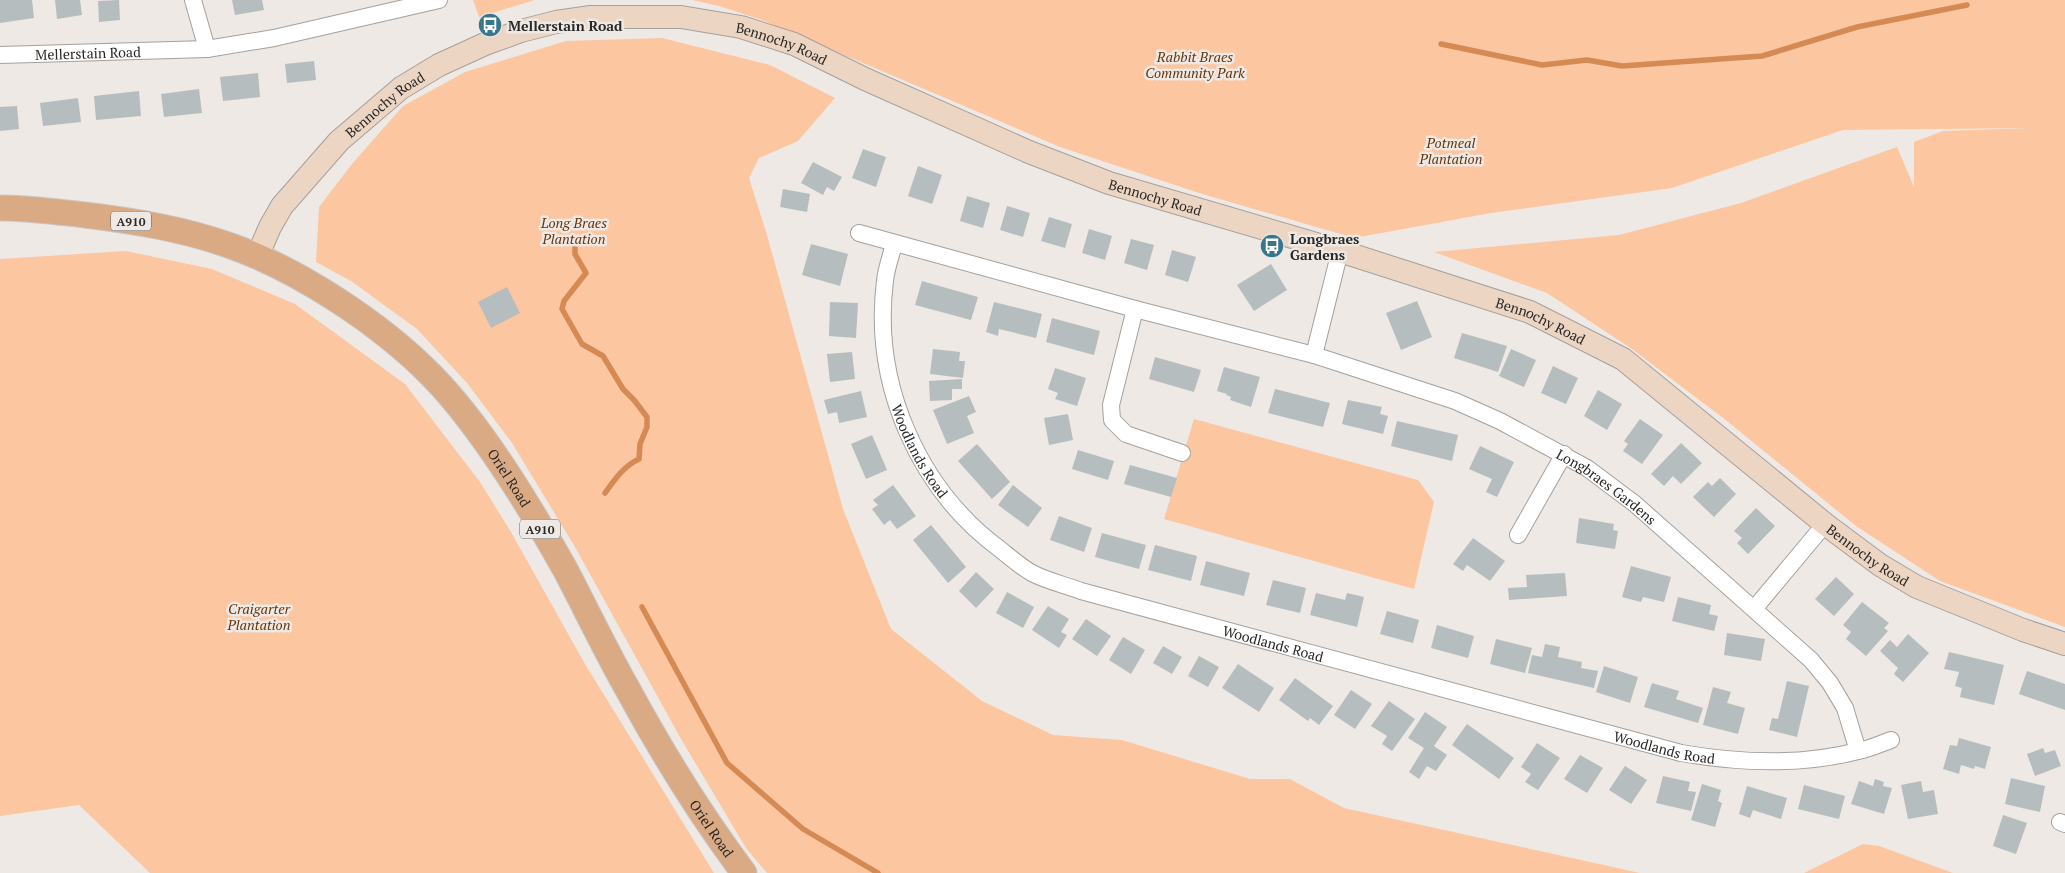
<svg xmlns="http://www.w3.org/2000/svg" width="2065" height="873" font-family="'PT Serif',serif">
<rect width="100%" height="100%" fill="#eee9e5"/>
<g fill="#fcc6a1">
<polygon points="473,0 535,0 479,17"/>
<polygon points="692,0 2065,0 2065,627 1940,581 1856,526 1727,421 1632,349 1547,293 1434,252 1619,235 1741,203 1897,147 1914,187 1914,142 1943,131 2030,128 1843,130 1672,188 1491,213 1354,238 1199,193 1060,147 762,20 719,6"/>
<polygon points="662,38 770,65 835,98 798,141 759,158 749,178 767,235 843,509 891,629 982,701 1053,735 1122,740 1250,779 1290,779 1344,808 1640,873 767,873 746,848 681,739 575,547 512,443 467,383 417,329 351,281 316,262 319,207 352,164 403,106 465,72 566,41"/>
<polygon points="126,251 212,269 295,304 405,384 480,482 511,532 585,664 714,873 150,873 79,805 0,816 0,259"/>
<polygon points="1194,419 1418,480 1434,502 1414,589 1164,519"/>
<polygon points="1863,844 1879,846 1953,873 1804,873"/>
</g>
<g fill="none" stroke-linecap="round" stroke-linejoin="round">
<g stroke="#d58a54" stroke-width="5.5">
<polyline points="1441,44 1542,65 1587,60 1622,66 1762,56 1857,27 1967,5"/>
<path d="M575,244V254L586,273L564,301L562,309L582,344L603,356L623,389L634,400L647,417V427L640,444L639,459C624,466 615,479 605,493"/>
<polyline points="642,607 727,763 803,829 878,873"/>
</g>
</g>
<g fill="#b6bdbf">
<polygon points="0,0 32,0 34,18 0,23"/>
<polygon points="55,0 80,0 82,15 57,19"/>
<polygon points="119,0 120,20 99,22 98,1"/>
<polygon points="232,0 262,0 264,10 235,15"/>
<polygon points="314,61 316,80 287,83 285,64"/>
<polygon points="258,73 260,97 223,101 220,77"/>
<polygon points="199,89 202,113 164,117 161,94"/>
<polygon points="139,91 141,116 96,120 94,96"/>
<polygon points="78,98 81,122 43,126 40,103"/>
<polygon points="17,106 19,129 0,131 0,107"/>
<polygon points="863,149 886,157 876,187 852,178"/>
<polygon points="813,162 842,177 834,191 827,187 823,195 801,183"/>
<polygon points="918,166 942,175 932,204 908,196"/>
<polygon points="783,189 810,194 807,212 780,207"/>
<polygon points="967,196 990,203 983,228 960,221"/>
<polygon points="1007,206 1030,213 1023,237 1000,230"/>
<polygon points="1049,217 1072,224 1065,248 1041,241"/>
<polygon points="1089,229 1112,236 1105,260 1082,253"/>
<polygon points="1131,239 1154,245 1147,270 1124,263"/>
<polygon points="811,244 848,254 840,286 802,275"/>
<polygon points="1172,250 1196,257 1188,282 1165,275"/>
<polygon points="1271,264 1287,290 1254,311 1237,285"/>
<polygon points="922,281 978,297 971,320 915,305"/>
<polygon points="507,287 520,313 491,328 478,302"/>
<polygon points="1417,301 1432,337 1401,350 1386,313"/>
<polygon points="830,302 858,303 856,338 829,336"/>
<polygon points="994,302 1042,314 1036,338 999,329 998,336 986,332"/>
<polygon points="1052,318 1100,331 1094,355 1046,342"/>
<polygon points="1462,333 1507,346 1498,372 1454,358"/>
<polygon points="933,349 960,352 959,361 965,361 963,378 930,374"/>
<polygon points="1511,349 1536,360 1524,387 1499,376"/>
<polygon points="852,352 855,379 830,382 827,354"/>
<polygon points="1155,357 1201,370 1194,392 1149,379"/>
<polygon points="1553,366 1578,378 1566,404 1541,393"/>
<polygon points="1224,367 1260,377 1251,407 1230,400 1231,397 1226,395 1227,394 1217,391"/>
<polygon points="1055,368 1086,378 1077,406 1055,399 1058,393 1048,389"/>
<polygon points="962,379 962,389 952,389 952,400 930,401 929,381"/>
<polygon points="1275,389 1330,403 1323,427 1268,413"/>
<polygon points="1598,390 1622,404 1607,430 1584,416"/>
<polygon points="861,391 867,417 839,423 837,412 828,414 824,400"/>
<polygon points="969,396 976,412 967,416 974,433 947,444 933,410"/>
<polygon points="1348,400 1382,407 1380,414 1388,416 1383,434 1342,424"/>
<polygon points="1068,414 1073,440 1049,445 1044,418"/>
<polygon points="1640,419 1663,435 1642,464 1623,451 1628,444 1624,441"/>
<polygon points="1397,421 1458,435 1452,461 1391,446"/>
<polygon points="872,435 887,470 866,479 851,444"/>
<polygon points="1681,443 1702,463 1681,484 1673,476 1664,486 1651,474"/>
<polygon points="977,444 1010,482 992,499 958,461"/>
<polygon points="1480,446 1514,462 1497,497 1486,492 1492,479 1469,469"/>
<polygon points="1078,450 1114,461 1108,480 1072,469"/>
<polygon points="1130,465 1177,478 1171,497 1124,484"/>
<polygon points="1720,478 1736,494 1714,517 1693,497 1708,482 1712,486"/>
<polygon points="893,485 916,516 897,529 890,520 884,525 872,509 878,505 873,500"/>
<polygon points="1013,485 1042,508 1028,527 998,505"/>
<polygon points="1756,508 1775,526 1748,554 1737,543 1742,538 1734,531"/>
<polygon points="1059,516 1092,528 1084,552 1050,540"/>
<polygon points="1579,518 1614,524 1613,530 1618,531 1615,549 1576,543"/>
<polygon points="931,525 966,567 948,583 913,540"/>
<polygon points="1102,533 1146,545 1139,569 1095,557"/>
<polygon points="1473,538 1505,561 1490,581 1467,565 1463,571 1453,564"/>
<polygon points="1155,545 1197,556 1191,581 1148,570"/>
<polygon points="1206,561 1250,573 1244,596 1200,585"/>
<polygon points="1631,566 1671,577 1664,602 1643,597 1641,602 1622,597"/>
<polygon points="976,572 994,589 976,608 959,591"/>
<polygon points="1565,573 1567,596 1509,600 1508,588 1527,587 1526,575"/>
<polygon points="1836,577 1854,594 1834,616 1815,599"/>
<polygon points="1273,580 1306,588 1300,613 1266,605"/>
<polygon points="1007,592 1034,607 1023,628 996,613"/>
<polygon points="1316,593 1345,600 1347,593 1364,597 1357,627 1310,615"/>
<polygon points="1678,597 1711,605 1709,614 1718,616 1714,631 1672,621"/>
<polygon points="1862,602 1889,623 1884,628 1888,631 1866,656 1846,639 1851,632 1843,625"/>
<polygon points="1048,606 1069,619 1061,632 1067,635 1059,648 1032,630"/>
<polygon points="1387,611 1419,620 1413,643 1380,634"/>
<polygon points="1086,619 1111,636 1097,656 1072,639"/>
<polygon points="1437,625 1474,636 1468,658 1431,648"/>
<polygon points="1727,633 1765,639 1761,661 1724,655"/>
<polygon points="1908,634 1929,653 1903,682 1894,674 1898,668 1880,651 1890,640 1897,647"/>
<polygon points="1123,637 1145,650 1131,674 1109,660"/>
<polygon points="1496,639 1532,648 1525,673 1490,664"/>
<polygon points="1545,644 1560,647 1558,657 1582,662 1581,668 1598,671 1594,688 1528,673 1532,655 1542,657"/>
<polygon points="1163,646 1182,657 1172,674 1153,663"/>
<polygon points="1949,652 2004,665 1994,705 1960,697 1962,688 1955,686 1959,672 1944,669"/>
<polygon points="1199,656 1219,667 1208,687 1188,676"/>
<polygon points="1238,664 1274,688 1259,712 1222,688"/>
<polygon points="1604,666 1638,677 1630,703 1596,692"/>
<polygon points="2027,671 2065,684 2065,710 2019,694"/>
<polygon points="1295,678 1333,706 1319,725 1310,718 1308,721 1279,700"/>
<polygon points="1787,681 1809,686 1797,737 1769,730 1772,718 1778,719"/>
<polygon points="1652,683 1679,691 1676,699 1703,708 1698,723 1644,707"/>
<polygon points="1713,687 1731,692 1727,703 1745,708 1738,734 1703,725"/>
<polygon points="1351,690 1372,704 1355,729 1334,715"/>
<polygon points="1389,701 1415,719 1392,751 1382,744 1387,736 1371,726"/>
<polygon points="1425,712 1447,727 1434,746 1447,755 1436,771 1427,766 1419,779 1409,772 1424,748 1408,738"/>
<polygon points="1467,724 1514,758 1499,779 1452,745"/>
<polygon points="1959,738 1991,747 1985,769 1975,766 1974,769 1961,765 1959,774 1943,769 1950,745 1957,746"/>
<polygon points="1537,743 1560,758 1538,790 1525,782 1531,774 1521,767"/>
<polygon points="2043,748 2045,753 2055,750 2061,766 2035,776 2027,754"/>
<polygon points="1580,755 1603,768 1587,793 1564,779"/>
<polygon points="1625,766 1647,780 1631,804 1609,790"/>
<polygon points="1663,776 1690,782 1688,791 1696,792 1691,811 1656,803"/>
<polygon points="2011,778 2045,786 2040,812 2005,804"/>
<polygon points="1875,779 1884,782 1883,786 1892,788 1884,814 1851,804 1859,781 1873,786"/>
<polygon points="1921,781 1923,792 1934,790 1938,814 1908,819 1901,785"/>
<polygon points="1702,784 1721,790 1718,801 1722,803 1715,827 1691,820"/>
<polygon points="1804,785 1845,796 1839,819 1798,809"/>
<polygon points="1747,786 1787,798 1781,819 1753,810 1750,818 1739,814"/>
<polygon points="2003,815 2027,823 2016,854 1993,846"/>
</g>
<g fill="none" stroke-linecap="round" stroke-linejoin="round">
<g stroke="#a5a09c" stroke-width="18">
<g id="street">
<polyline points="193,0 207,49"/>
<path id="s1" d="M0,55L207,49L274,38L439,0"/>
<path id="s2" d="M859,233L1135,309L1314,355L1455,401L1500,421L1587,468L1635,504L1811,660L1830,683L1845,708L1858,751"/>
<path id="s3" d="M894,244C891,256 886,269 885,281C872,384 918,489 1001,550C1011,558 1021,567 1032,573C1047,581 1065,585 1081,591L1681,753C1739,763 1801,766 1858,751C1869,749 1880,744 1891,740"/>
<polyline points="1135,309 1111,405 1112,420 1126,434 1182,453"/>
<polyline points="1314,355 1340,251"/>
<polyline points="1518,535 1564,454"/>
<polyline points="1754,609 1825,524"/>
<polyline points="2060,822 2065,824"/>
</g>
</g>
<g stroke="#a5a09c" stroke-width="24">
<g id="secondary">
<path id="s4" d="M257,257L270,227L282,206L339,141L401,88L439,65L485,44L521,31L556,22L591,17H681L741,27L794,44L865,79L1029,152L1109,183L1340,251L1530,312L1623,359L1825,524L1880,565L1917,587L2023,630L2065,644"/>
</g>
</g>
<g stroke="#c8c7c7" stroke-width="27">
<g id="primary">
<path id="s5" d="M0,208C29,208 57,212 85,215C134,221 184,229 231,246C299,270 381,324 432,376C482,427 530,507 565,569C586,609 605,649 627,688C660,749 702,817 744,873"/>
</g>
</g>
<use href="#street" stroke="#fff" stroke-width="16"/>
<use href="#secondary" stroke="#ecd5c2" stroke-width="22"/>
<use href="#primary" stroke="#daaa85" stroke-width="25"/>
</g>
<defs>
<g id="bus-disc" transform="scale(1.25)"><circle r="9.5" fill="#38768b" stroke="#eee9e5"/><path d="M-5-6H5V4H4V6H2V4H-2V6H-4V4H-5ZM-3.5-4V0h7V-4ZM-3.5 1.2v1.5H-2V1.2ZM2 1.2v1.5H3.5V1.2Z" fill="#fff"/></g>
</defs>
<g fill-rule="evenodd">
<use href="#bus-disc" x="490" y="25"/>
<use href="#bus-disc" x="1272" y="246"/>
</g>
<g text-anchor="middle" dominant-baseline="central" stroke-width="5" stroke-linejoin="round" paint-order="stroke">
<g fill="#eee9e5" stroke="#656260" stroke-width="1">
<rect x="111" y="211.5" width="40" height="19" rx="4"/>
<rect x="520" y="519.5" width="40" height="19" rx="4"/>
</g>
<g font-size="12" font-weight="bold" fill="#2a2827">
<text x="131" y="221">A910</text>
<text x="540" y="529">A910</text>
</g>
<g font-size="14" font-weight="bold" fill="#2a2827" stroke="#eee9e5" text-anchor="start">
<text x="508" y="25">Mellerstain Road</text>
<text x="1290" y="238">Longbraes<tspan x="1290" dy="16">Gardens</tspan></text>
</g>
<g font-size="14" fill="#2a2827" stroke="#eee9e5">
<text stroke="none"><textPath href="#s4" startOffset="624">Bennochy Road</textPath></text>
<text stroke="none"><textPath href="#s1" startOffset="88">Mellerstain Road</textPath></text>
<text stroke="none"><textPath href="#s4" startOffset="202">Bennochy Road</textPath></text>
<text stroke="none"><textPath href="#s4" startOffset="1029">Bennochy Road</textPath></text>
<text stroke="none"><textPath href="#s4" startOffset="1434">Bennochy Road</textPath></text>
<text stroke="none"><textPath href="#s3" startOffset="215">Woodlands Road</textPath></text>
<text stroke="none"><textPath href="#s5" startOffset="604">Oriel Road</textPath></text>
<text stroke="none"><textPath href="#s2" startOffset="794">Longbraes Gardens</textPath></text>
<text stroke="none"><textPath href="#s4" startOffset="1839">Bennochy Road</textPath></text>
<text stroke="none"><textPath href="#s3" startOffset="635">Woodlands Road</textPath></text>
<text stroke="none"><textPath href="#s3" startOffset="1040">Woodlands Road</textPath></text>
<text stroke="none"><textPath href="#s5" startOffset="1009">Oriel Road</textPath></text>
</g>
<g font-size="14" font-style="italic" fill="#66350a" stroke="#eee9e5">
<text x="1195" y="56">Rabbit Braes<tspan x="1195" dy="16">Community Park</tspan></text>
<text x="1451" y="142">Potmeal<tspan x="1451" dy="16">Plantation</tspan></text>
<text x="574" y="222">Long Braes<tspan x="574" dy="16">Plantation</tspan></text>
<text x="259" y="608">Craigarter<tspan x="259" dy="16">Plantation</tspan></text>
</g>
</g>
</svg>
